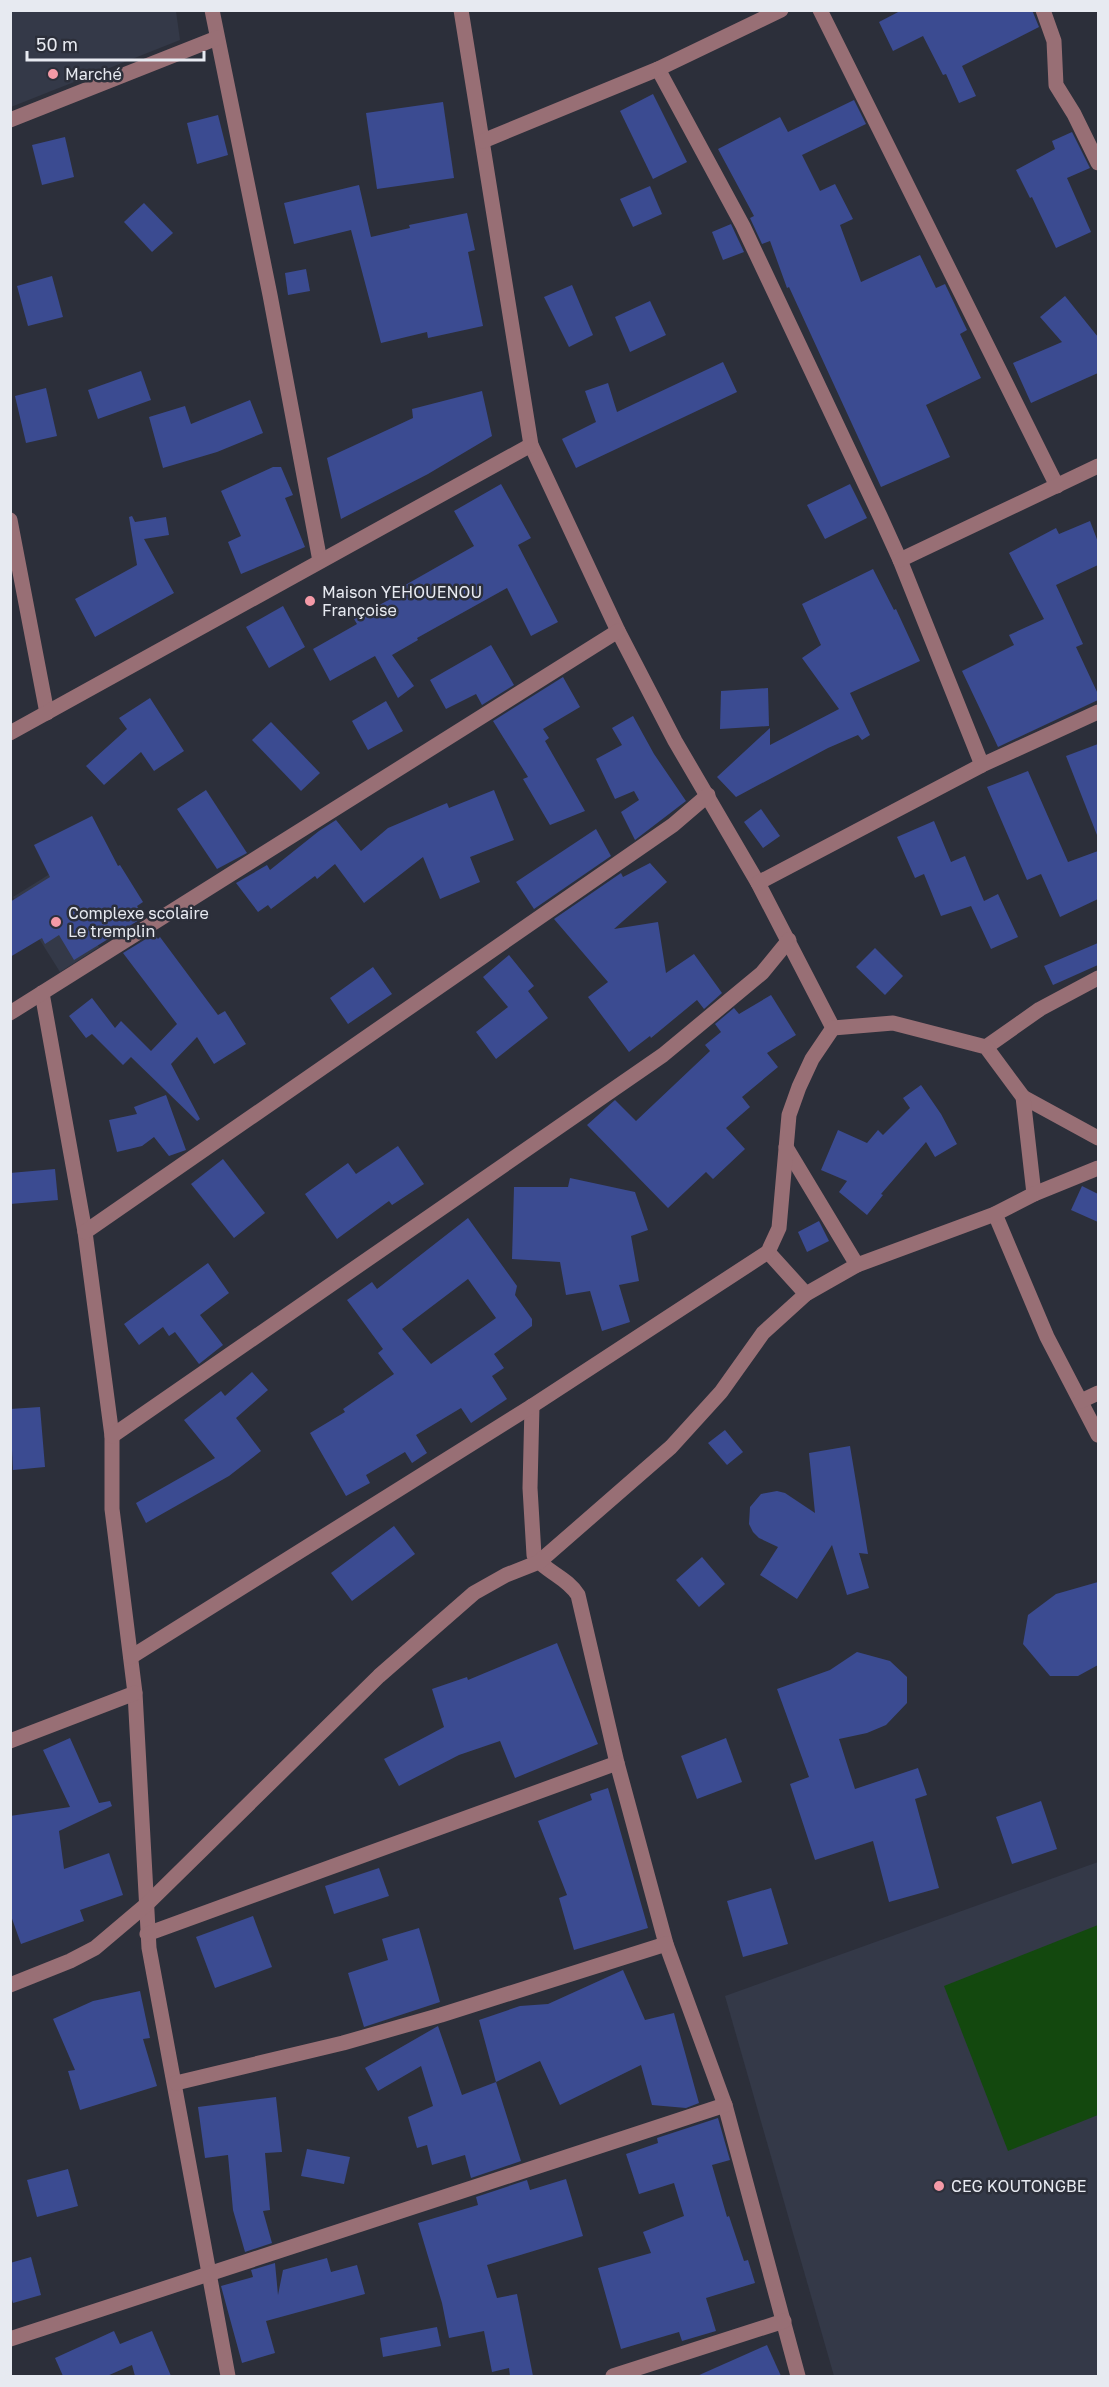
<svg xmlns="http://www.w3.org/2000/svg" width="1109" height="2387" font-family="'Golos Text',sans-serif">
<rect width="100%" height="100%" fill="#2c2f3a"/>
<g fill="#343948">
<polygon points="11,10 176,11 180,40 11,107"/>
<polygon points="53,872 99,947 60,972 13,897"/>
<polygon points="1098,1862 1098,2376 834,2376 725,1996"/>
</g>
<polygon fill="#13480e" points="1098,1925 1098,2115 1008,2151 944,1986"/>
<g fill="#3b4b91" fill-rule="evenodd">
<polygon points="902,10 1032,10 1039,27 962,66 976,96 959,103 946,74 943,75 923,36 893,51 879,22"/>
<polygon points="653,94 687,162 653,179 620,111"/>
<polygon points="854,100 866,124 802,155 820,191 835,184 853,219 840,225 861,282 920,255 936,288 945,284 967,330 960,334 981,378 926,405 950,457 881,487 789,287 787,288 770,241 762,244 750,218 754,216 718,149 780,117 788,132"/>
<polygon points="443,102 454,178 377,189 366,113"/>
<polygon points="218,115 228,155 197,164 187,123"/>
<polygon points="1072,132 1090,168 1067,178 1091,232 1056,248 1032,197 1030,198 1016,170 1055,149 1052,141"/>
<polygon points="65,137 74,177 42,185 32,145"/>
<polygon points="359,185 371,237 410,228 409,225 467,213 475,250 468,252 483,326 428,338 427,332 381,343 351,230 294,244 284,203"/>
<polygon points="650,186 662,214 633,227 620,199"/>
<polygon points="144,203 173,233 152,252 124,222"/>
<polygon points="731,224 744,252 723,260 712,232"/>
<polygon points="306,269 310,291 288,295 285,273"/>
<polygon points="52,276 63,317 28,326 17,286"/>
<polygon points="572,285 593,335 569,347 544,297"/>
<polygon points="1065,296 1098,337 1098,373 1031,403 1013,363 1062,342 1040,317"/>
<polygon points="650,301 666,335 630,352 615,317"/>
<polygon points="723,362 737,392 576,468 562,439 596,422 585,391 608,383 617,412"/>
<polygon points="141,371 151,400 98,419 88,390"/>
<polygon points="46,388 57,436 26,443 15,396"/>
<polygon points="482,391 492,436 428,474 341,519 327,458 413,418 412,409"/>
<polygon points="250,400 263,433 217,452 163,468 149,417 185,406 191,424"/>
<polygon points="273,467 281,467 293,495 285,498 305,547 241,574 228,542 241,536 221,491"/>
<polygon points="501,484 531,538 518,545 558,622 531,636 507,588 417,638 418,640 392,655 414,686 398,698 375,656 330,681 313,649 357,624 354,619 403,592 400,588 474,546 454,511"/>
<polygon points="850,484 867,518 825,539 807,505"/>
<polygon points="132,516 135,522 166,517 169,535 144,539 174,593 95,637 75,599 137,565 129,517"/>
<polygon points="1090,521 1098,542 1098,565 1056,585 1083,644 1076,647 1098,694 1098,700 998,747 962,671 1014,645 1009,635 1044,619 1009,553 1056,528 1059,534"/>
<polygon points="873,569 894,610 896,609 920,661 850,693 870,735 862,740 858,735 828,748 736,797 717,777 770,728 770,745 839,709 802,658 821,645 802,604"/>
<polygon points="283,606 305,647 269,668 246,627"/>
<polygon points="491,645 514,685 482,705 476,694 446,709 430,680"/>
<polygon points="563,677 580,707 543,729 549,738 545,741 585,811 550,825 523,779 528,777 493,721"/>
<polygon points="768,688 769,726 720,729 721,691"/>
<polygon points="150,698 184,751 154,771 141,752 104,785 86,766 127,729 119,718"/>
<polygon points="386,701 403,731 368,750 352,721"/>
<polygon points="633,716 654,754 686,801 635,840 621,812 639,800 634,791 615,799 596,759 622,745 612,728"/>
<polygon points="271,722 320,773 301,791 252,740"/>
<polygon points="1098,744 1098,835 1097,835 1066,756"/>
<polygon points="1028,771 1068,862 1098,851 1098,899 1060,917 1041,874 1027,880 987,787"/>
<polygon points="206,790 247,853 217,869 177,809"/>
<polygon points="494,790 514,840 470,857 480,882 440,899 423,857 364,903 335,864 317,879 315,876 271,909 268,905 258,912 236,883 267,865 270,870 319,831 336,820 361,851 388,828 447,803 449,808"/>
<polygon points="761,809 780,836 763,848 744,822"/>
<polygon points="92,816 118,866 120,865 143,902 137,906 144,917 74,960 59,935 45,944 42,938 10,957 10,902 50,877 34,845"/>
<polygon points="934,821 951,862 965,856 984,901 998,894 1018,937 991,949 971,906 941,916 924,874 915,878 897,837"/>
<polygon points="596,829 611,856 534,909 516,882"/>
<polygon points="650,863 667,882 614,929 658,922 666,973 694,954 722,993 704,1009 697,1000 651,1038 650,1036 629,1052 588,997 608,982 554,919 621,873 623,877"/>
<polygon points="154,934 158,939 160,937 218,1015 225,1011 246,1044 214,1064 197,1037 171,1064 200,1119 197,1121 131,1057 123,1065 92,1034 86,1038 69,1016 92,998 115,1028 121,1021 151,1051 177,1024 123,953"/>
<polygon points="1098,943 1098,965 1053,985 1044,966"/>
<polygon points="875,948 903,976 885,995 856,967"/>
<polygon points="509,955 534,986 528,991 548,1018 496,1059 476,1032 508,1007 483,977"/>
<polygon points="373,967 392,994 348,1024 330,998"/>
<polygon points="771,995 796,1035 767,1053 778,1067 742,1097 750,1107 726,1128 745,1149 713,1179 706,1172 668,1208 587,1125 615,1100 636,1121 710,1051 705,1045 721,1032 715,1024 734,1008 739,1014"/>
<polygon points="921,1085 941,1114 957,1144 935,1157 926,1142 881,1194 883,1195 867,1215 839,1192 847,1181 821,1170 838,1130 867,1143 878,1130 883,1135 910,1108 903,1098"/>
<polygon points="166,1095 186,1150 169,1156 154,1137 142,1146 117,1152 109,1120 137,1114 134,1107"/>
<polygon points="398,1146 424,1184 392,1205 389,1201 337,1239 305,1194 348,1163 356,1174"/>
<polygon points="223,1159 265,1213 234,1238 191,1184"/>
<polygon points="55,1169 58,1200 10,1204 10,1173"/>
<polygon points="570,1178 635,1192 648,1230 631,1236 639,1281 619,1285 630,1322 602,1331 590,1291 566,1295 560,1262 512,1259 514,1187 568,1187"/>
<polygon points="1082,1186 1098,1194 1098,1222 1071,1210"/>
<path d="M468,1218L517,1286L515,1295L532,1319V1326L494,1354L504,1368L492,1376L507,1399L471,1423L461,1408L416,1435L427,1453L412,1463L405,1452L366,1475L370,1483L346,1496L310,1433L345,1412L343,1409L394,1374L378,1353L383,1349L347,1300L372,1282L377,1289ZM468,1279L496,1318L431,1364L402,1329Z"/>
<polygon points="819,1221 829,1241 807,1252 798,1232"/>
<polygon points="208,1263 229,1293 200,1315 223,1345 199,1364 175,1332 169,1336 163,1327 139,1345 124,1324"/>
<polygon points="252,1372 268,1390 236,1418 261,1451 229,1476 146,1523 136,1503 215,1458 184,1420 221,1391 225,1396"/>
<polygon points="40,1407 45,1467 13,1470 10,1409"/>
<polygon points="725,1430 743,1452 727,1465 708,1443"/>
<polygon points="850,1446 868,1554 859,1553 869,1588 847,1595 832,1545 797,1599 760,1575 778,1547 759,1538 753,1532 749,1524 750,1507 761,1494 777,1491 785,1493 815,1513 809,1453"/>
<polygon points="394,1526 415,1554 352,1601 331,1573"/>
<polygon points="702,1557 725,1584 699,1607 676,1580"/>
<polygon points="1098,1582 1098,1665 1078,1676 1050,1676 1023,1644 1028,1615 1056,1594"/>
<polygon points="557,1643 598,1744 515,1778 500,1741 459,1755 399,1786 384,1759 444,1727 432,1689 467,1677 468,1680"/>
<polygon points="857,1652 890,1661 907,1677 907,1703 886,1725 867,1733 839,1739 855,1789 918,1768 927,1795 915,1799 939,1888 889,1902 873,1841 815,1860 790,1784 809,1777 777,1689 830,1670"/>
<polygon points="70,1738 99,1803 110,1801 112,1806 59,1831 64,1869 109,1853 123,1895 80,1910 84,1921 21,1944 10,1913 10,1816 70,1807 43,1750"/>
<polygon points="726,1738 742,1782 697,1799 681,1756"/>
<polygon points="608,1788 648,1928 574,1950 559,1898 567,1895 538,1821 592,1800 590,1794"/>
<polygon points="1041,1801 1057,1849 1012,1864 996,1817"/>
<polygon points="379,1868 389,1896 334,1914 325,1886"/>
<polygon points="771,1888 788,1944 743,1957 727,1901"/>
<polygon points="253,1916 272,1967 215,1988 196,1937"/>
<polygon points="419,1928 440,2002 364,2027 348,1973 388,1960 382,1939"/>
<polygon points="623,1970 645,2020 674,2013 699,2103 686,2108 652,2105 641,2065 560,2105 540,2061 496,2082 479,2020 520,2006 548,2004"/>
<polygon points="140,1991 150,2038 143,2039 157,2086 80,2110 68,2071 75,2070 53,2019 93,2001"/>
<polygon points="438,2026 462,2095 496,2082 521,2161 471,2178 465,2155 432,2165 427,2145 417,2148 408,2117 433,2106 421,2066 378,2091 365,2068"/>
<polygon points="276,2097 282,2152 265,2153 270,2210 263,2211 272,2243 245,2252 233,2210 228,2155 205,2158 198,2107"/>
<polygon points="718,2118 730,2160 712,2165 727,2217 729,2216 744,2261 748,2260 755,2283 706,2298 716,2331 682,2341 679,2332 621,2349 598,2268 651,2253 643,2232 684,2216 674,2183 639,2194 626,2154 658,2143 657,2138"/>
<polygon points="307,2149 350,2157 344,2184 301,2176"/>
<polygon points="68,2169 78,2206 37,2217 27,2180"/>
<polygon points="566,2179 583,2236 487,2265 497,2298 517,2294 533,2376 510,2376 509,2368 492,2372 484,2331 449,2338 442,2303 418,2223 478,2205 476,2197 527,2180 530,2190"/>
<polygon points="31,2257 41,2295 13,2303 10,2293 10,2263"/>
<polygon points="327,2258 331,2272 357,2265 365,2294 266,2321 275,2353 242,2363 221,2286 253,2277 251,2270 275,2263 278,2295 283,2270"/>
<polygon points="437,2327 441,2346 383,2357 380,2338"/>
<polygon points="114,2331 120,2344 152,2331 171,2376 135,2376 132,2365 107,2376 63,2376 55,2358"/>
<polygon points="767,2345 781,2376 697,2376"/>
</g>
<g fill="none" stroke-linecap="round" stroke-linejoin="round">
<g stroke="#986f75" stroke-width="15">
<polyline points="212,10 270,295 320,561"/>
<polyline points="461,10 531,445 618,631 675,741 758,883 833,1028"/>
<polyline points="820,10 1057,486"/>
<polyline points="1043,10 1054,41 1056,85 1074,114 1098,163"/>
<polyline points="658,69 743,226 880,516 900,560 982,765"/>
<polyline points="10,120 217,38"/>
<polyline points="483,141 658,69 781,10"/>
<polyline points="10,520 47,713"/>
<polyline points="900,560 1098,466"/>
<polyline points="10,733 531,445"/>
<polyline points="758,883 982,765 1098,712"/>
<polyline points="42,993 85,1232 112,1436 112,1509 135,1693 149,1948 228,2376"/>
<polyline points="10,1013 618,631"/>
<polyline points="986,1047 1040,1009 1098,978"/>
<polyline points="1023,1097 1098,1138"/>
<polyline points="786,1147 857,1265"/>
<polyline points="995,1214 1047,1337 1098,1435"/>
<polyline points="85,1232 673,825 708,795"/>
<polyline points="768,1252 806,1294"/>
<polyline points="1081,1401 1098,1393"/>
<path d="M532,1406L530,1488L534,1555C545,1572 567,1577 578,1595L617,1763L666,1944L725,2105L798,2376"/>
<polyline points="112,1436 663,1055 762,973 789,940"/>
<polyline points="131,1657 532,1406 768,1252 779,1228 789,1115 799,1087 812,1059 833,1028 893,1023 986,1047 1023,1097 1034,1194"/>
<polyline points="10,1741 135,1693"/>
<polyline points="147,1934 617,1763"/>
<polyline points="10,1985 70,1961 95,1948 147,1904 379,1676 474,1593 506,1575 539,1562 671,1447 721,1392 763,1333 806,1294 857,1265 995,1214 1034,1194 1098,1168"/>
<polyline points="176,2083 343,2043 441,2015 666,1944"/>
<polyline points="10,2339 725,2105"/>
<polyline points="613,2376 784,2321"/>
</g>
</g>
<g fill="#f49aa7" stroke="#2c2f3a" stroke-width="2">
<circle cx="53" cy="74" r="6"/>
<circle cx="310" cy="601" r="6"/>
<circle cx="56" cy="922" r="6"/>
<circle cx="939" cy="2186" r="6"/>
</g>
<g text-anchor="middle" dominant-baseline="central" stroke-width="5" stroke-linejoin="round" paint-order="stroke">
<g font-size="16" fill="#e7eaf1" stroke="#2c2f3a" text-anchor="start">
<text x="65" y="74">Marché</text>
<text x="322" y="592">Maison YEHOUENOU<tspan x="322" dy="18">Françoise</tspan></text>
<text x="68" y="913">Complexe scolaire<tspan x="68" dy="18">Le tremplin</tspan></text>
<text x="951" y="2186">CEG KOUTONGBE</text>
</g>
</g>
<rect width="1109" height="2387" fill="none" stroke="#e7eaf1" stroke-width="24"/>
<path d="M27 51v9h177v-9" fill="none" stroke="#e7eaf1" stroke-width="3"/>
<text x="36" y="51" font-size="18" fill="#e7eaf1" stroke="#2c2f3a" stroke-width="4.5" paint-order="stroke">50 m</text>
</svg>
